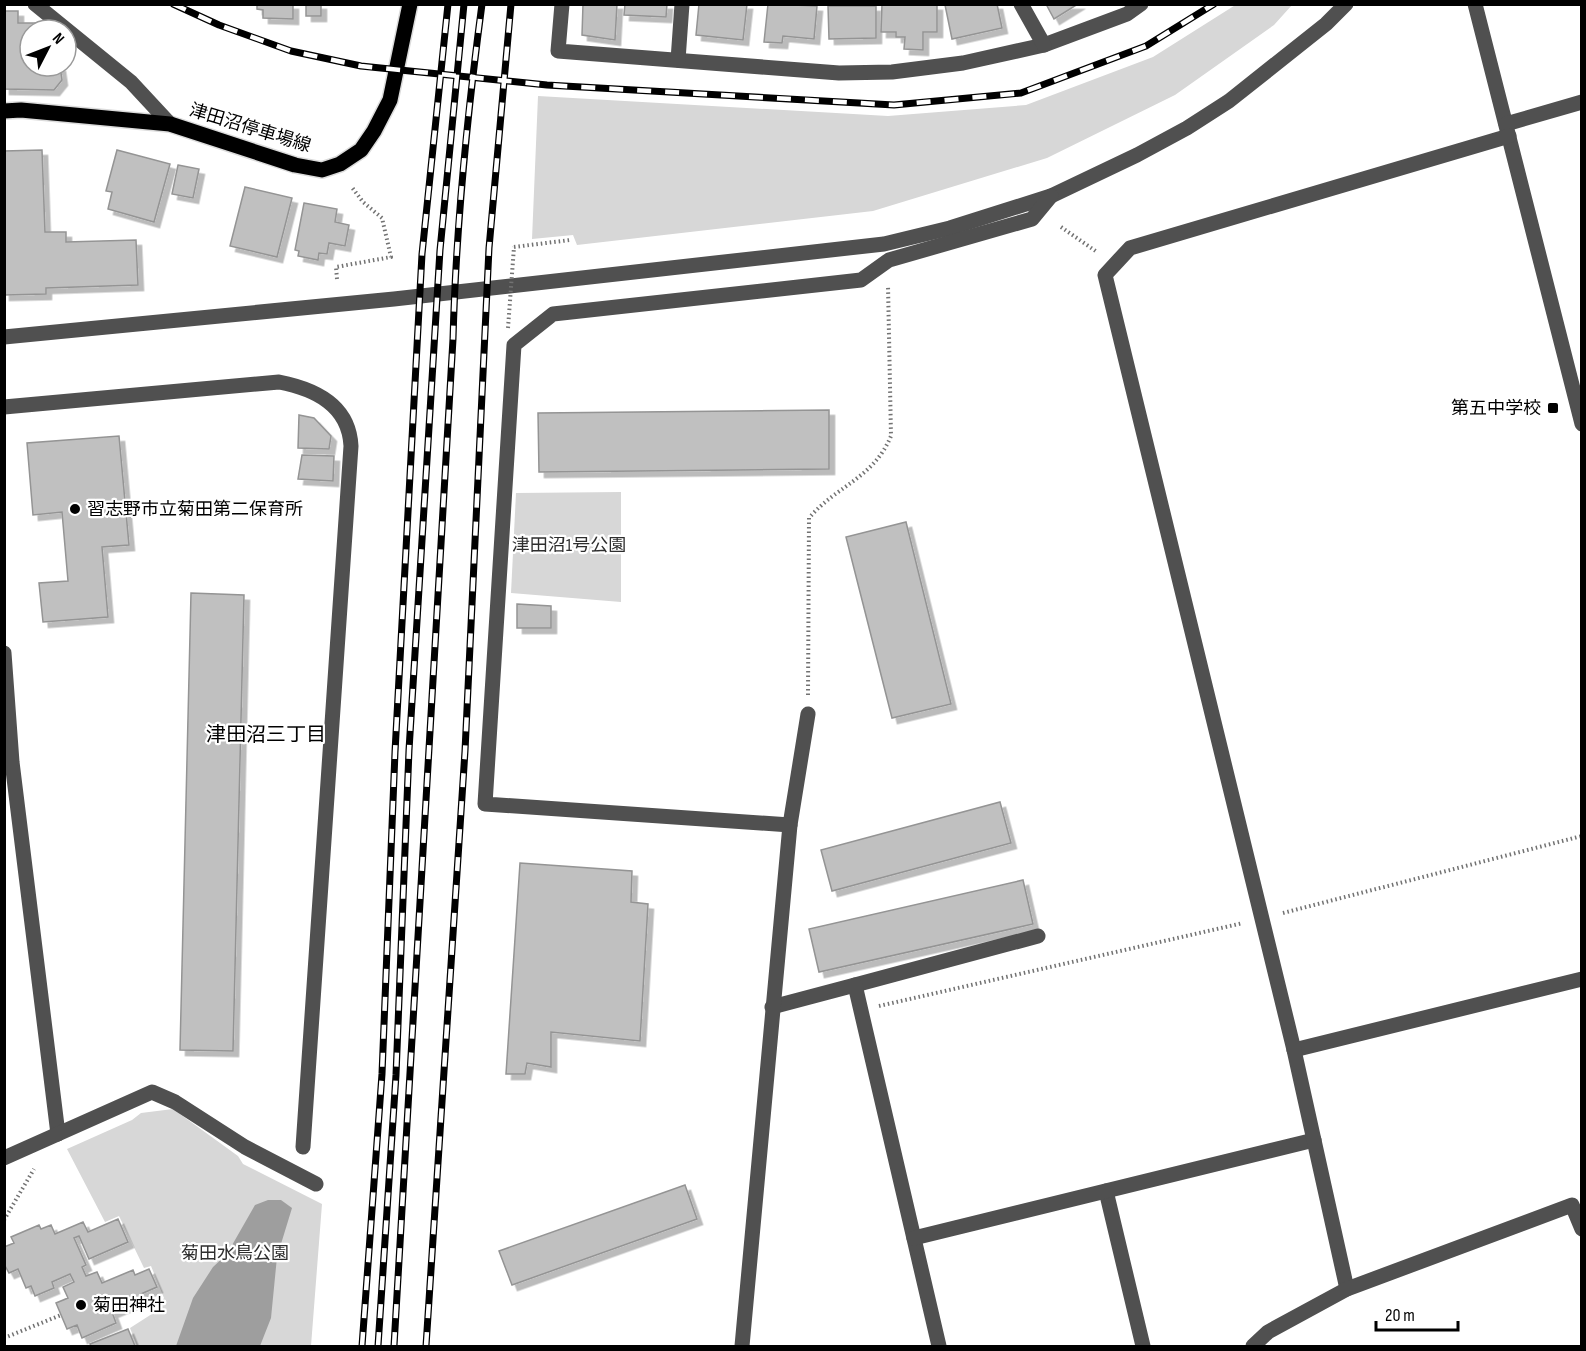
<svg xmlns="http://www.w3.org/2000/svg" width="1586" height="1351" font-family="'Sofia Sans Condensed','Noto Sans JP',sans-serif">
<defs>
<filter id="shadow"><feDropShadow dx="5.5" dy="5.5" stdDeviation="0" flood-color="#0004"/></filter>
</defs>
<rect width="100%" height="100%" fill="#fff"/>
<g fill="#d7d7d7">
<polygon points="1237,4 1292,5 1274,25 1175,95 1047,158 873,211 577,245 573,235 532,239 538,96 888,116 1026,105 1153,57"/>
<polygon points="621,492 621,602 511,593 516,493"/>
<polygon points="173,1109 238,1156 243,1164 322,1204 311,1346 137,1346 130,1328 155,1312 164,1298 151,1266 144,1268 119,1216 105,1222 67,1149 132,1120 141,1113"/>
</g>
<polygon fill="#9e9e9e" points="268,1200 281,1200 292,1208 277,1257 271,1318 260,1346 176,1346 193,1298 213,1267 227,1254 255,1205"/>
<g fill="#c0c0c0" stroke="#949494" stroke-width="1.5" filter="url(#shadow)">
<polygon points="257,4 293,4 293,19 263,18 263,10 257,9"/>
<rect x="306" y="4" width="15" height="12"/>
<polygon points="583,4 617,4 615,40 582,35"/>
<polygon points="625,4 667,4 666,17 624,15"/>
<polygon points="699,4 747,4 743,40 696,35"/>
<polygon points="768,4 817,6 814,39 783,36 782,43 764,42"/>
<polygon points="882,4 937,5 937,32 923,32 923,50 904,49 905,37 896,37 896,32 881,32"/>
<polygon points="997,4 1002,28 952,39 945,5"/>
<polygon points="1046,4 1078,4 1054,19"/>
<polygon points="828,6 876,6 876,38 829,39"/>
<polygon points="4,11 18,11 18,23 36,23 36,30 30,30 30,66 60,66 62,80 54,90 4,89"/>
<polygon points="42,150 45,232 66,232 66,242 136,240 138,285 46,288 46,294 4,295 4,151"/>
<polygon points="117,150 170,164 154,222 108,209 112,192 106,191"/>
<polygon points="178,165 199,169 193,198 172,194"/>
<polygon points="245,187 292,198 277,257 230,246"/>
<polygon points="304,203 337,209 335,222 349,225 345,246 329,243 327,254 319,253 318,260 298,256 299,251 295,250"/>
<polygon points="829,410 829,469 539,472 538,413"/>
<polygon points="299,415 314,418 331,436 329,449 298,448"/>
<polygon points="119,436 129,545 102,547 108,617 43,622 39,583 68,581 62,512 33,515 27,443"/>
<polygon points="302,455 334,456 333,481 298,479"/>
<polygon points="906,522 951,704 892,718 846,537"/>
<polygon points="191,593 244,595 233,1051 180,1050"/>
<polygon points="517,604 551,606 551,628 517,628"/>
<polygon points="1000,802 1011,843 832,891 821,850"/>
<polygon points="520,863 632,871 631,902 648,904 640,1041 551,1032 551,1067 527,1063 525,1074 506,1074"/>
<polygon points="1023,880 1033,924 819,972 809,929"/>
<polygon points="685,1185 697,1219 512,1285 499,1251"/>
<polygon points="118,1219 128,1242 89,1259 79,1236 74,1238 86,1265 82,1267 86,1276 97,1272 102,1283 133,1270 135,1275 149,1269 157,1287 141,1294 143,1299 112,1312 116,1323 82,1338 77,1325 67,1329 56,1303 68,1298 63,1287 74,1282 70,1274 52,1282 54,1288 35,1296 31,1286 26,1288 18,1269 9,1273 4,1264 4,1247 14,1243 11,1237 39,1225 41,1229 51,1225 55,1234 83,1222 88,1232"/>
<polygon points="128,1329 135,1346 91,1346 90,1344"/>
</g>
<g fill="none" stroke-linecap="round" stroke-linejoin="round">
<g stroke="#dbdbdb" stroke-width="18">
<polyline id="major" points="4,111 21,110 170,124 295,165 322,170 340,164 361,150 374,131 390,100 410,4"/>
</g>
<g stroke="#727272" stroke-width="4" stroke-dasharray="1.5 3" stroke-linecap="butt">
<polyline points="1061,227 1097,252"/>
<polyline points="514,247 570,240"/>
<polyline points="337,279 336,267 391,257 382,218 363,202 351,186"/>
<path d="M808,695L809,518C837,485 873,479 891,436L888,285"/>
<polyline points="1283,913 1582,836"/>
<polyline points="879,1006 1243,923"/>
<polyline points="4,1220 34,1169"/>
<polyline points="4,1338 61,1315"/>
</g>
<g stroke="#505050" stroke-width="15">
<polyline points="35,4 131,82 170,124"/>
<polyline points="562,4 558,51 839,73 892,72 963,63 1044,45 1127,14 1141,4"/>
<polyline points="1021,4 1044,45"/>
<polyline points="1475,4 1582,424"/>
<polyline points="678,60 682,4"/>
<polyline points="1506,124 1582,102"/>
<polyline points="4,337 394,299 884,244 950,228 1051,196 1137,155 1187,128 1229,101 1326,24 1346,4"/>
<path d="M4,407L279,382C315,389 349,405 351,446L303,1147"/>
<polyline points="4,653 12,762 58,1134"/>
<polyline points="790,825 808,714"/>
<polyline points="855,985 1038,936"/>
<polyline points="772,1007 855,985 939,1346"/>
<polyline points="1294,1050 1582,979"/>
<polyline points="4,1158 152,1092 175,1102 245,1147 316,1184"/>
<polyline points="1106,1191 1143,1346"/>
<polyline points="914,1238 1314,1140"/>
<polyline points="1347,1289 1294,1050 1105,275 1130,248 1509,136"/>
<polyline points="742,1346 790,825 485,804 514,345 553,314 861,280 889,260 1032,219 1051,196"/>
<polyline points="1253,1346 1268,1332 1347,1289 1572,1205 1582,1229"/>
</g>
<use href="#major" stroke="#000" stroke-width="15"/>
<g stroke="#000" stroke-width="7">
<g id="rail">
<polyline points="173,4 219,25 291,51 361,66 547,85 894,105 1021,93 1146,46 1214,4"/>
<polyline points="362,1346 382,1074 395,752 422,254 448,4"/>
<polyline points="378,1346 396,1075 409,750 440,250 464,4"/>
<path d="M394,1346L453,339C456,226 467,116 482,4"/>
<polyline points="426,1346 465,751 489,248 511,4"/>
</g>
</g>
<use href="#rail" stroke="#fff" stroke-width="4.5" stroke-dasharray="14" stroke-linecap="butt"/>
<polyline stroke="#727272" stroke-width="4" stroke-dasharray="1.5 3" stroke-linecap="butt" points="508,328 514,247"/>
</g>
<g fill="#000" stroke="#fff" stroke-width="2">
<rect x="1547" y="402" width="12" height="12" rx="3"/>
<circle cx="75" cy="509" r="6"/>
<circle cx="81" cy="1305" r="6"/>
</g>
<g text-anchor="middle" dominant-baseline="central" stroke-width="4.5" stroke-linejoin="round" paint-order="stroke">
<g font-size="18" fill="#000" stroke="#fff">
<text transform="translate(250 128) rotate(17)">津田沼停車場線</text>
</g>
<g font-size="18" fill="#000" stroke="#fff" text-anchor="start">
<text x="1541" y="408" text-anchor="end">第五中学校</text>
<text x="87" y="509">習志野市立菊田第二保育所</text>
<text x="93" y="1305">菊田神社</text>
</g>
<g font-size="18" fill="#2e2e2e" stroke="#fff">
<text x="569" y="545">津田沼1号公園</text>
<text x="235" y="1253">菊田水鳥公園</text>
</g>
<g font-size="20" fill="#000" stroke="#fff">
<text x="266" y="735">津田沼三丁目</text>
</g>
</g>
<rect width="1586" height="1351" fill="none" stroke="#000000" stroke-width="12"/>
<g transform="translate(48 48) rotate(48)"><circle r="28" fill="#ffffff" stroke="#999999" stroke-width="1.5"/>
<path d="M0-4.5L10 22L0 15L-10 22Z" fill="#000000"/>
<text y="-9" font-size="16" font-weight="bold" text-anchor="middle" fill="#000000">N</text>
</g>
<path d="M1376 1321v9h82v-9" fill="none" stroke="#000000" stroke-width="3"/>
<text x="1385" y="1321" font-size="18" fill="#000000" stroke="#ffffff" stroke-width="4.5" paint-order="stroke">20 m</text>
</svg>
